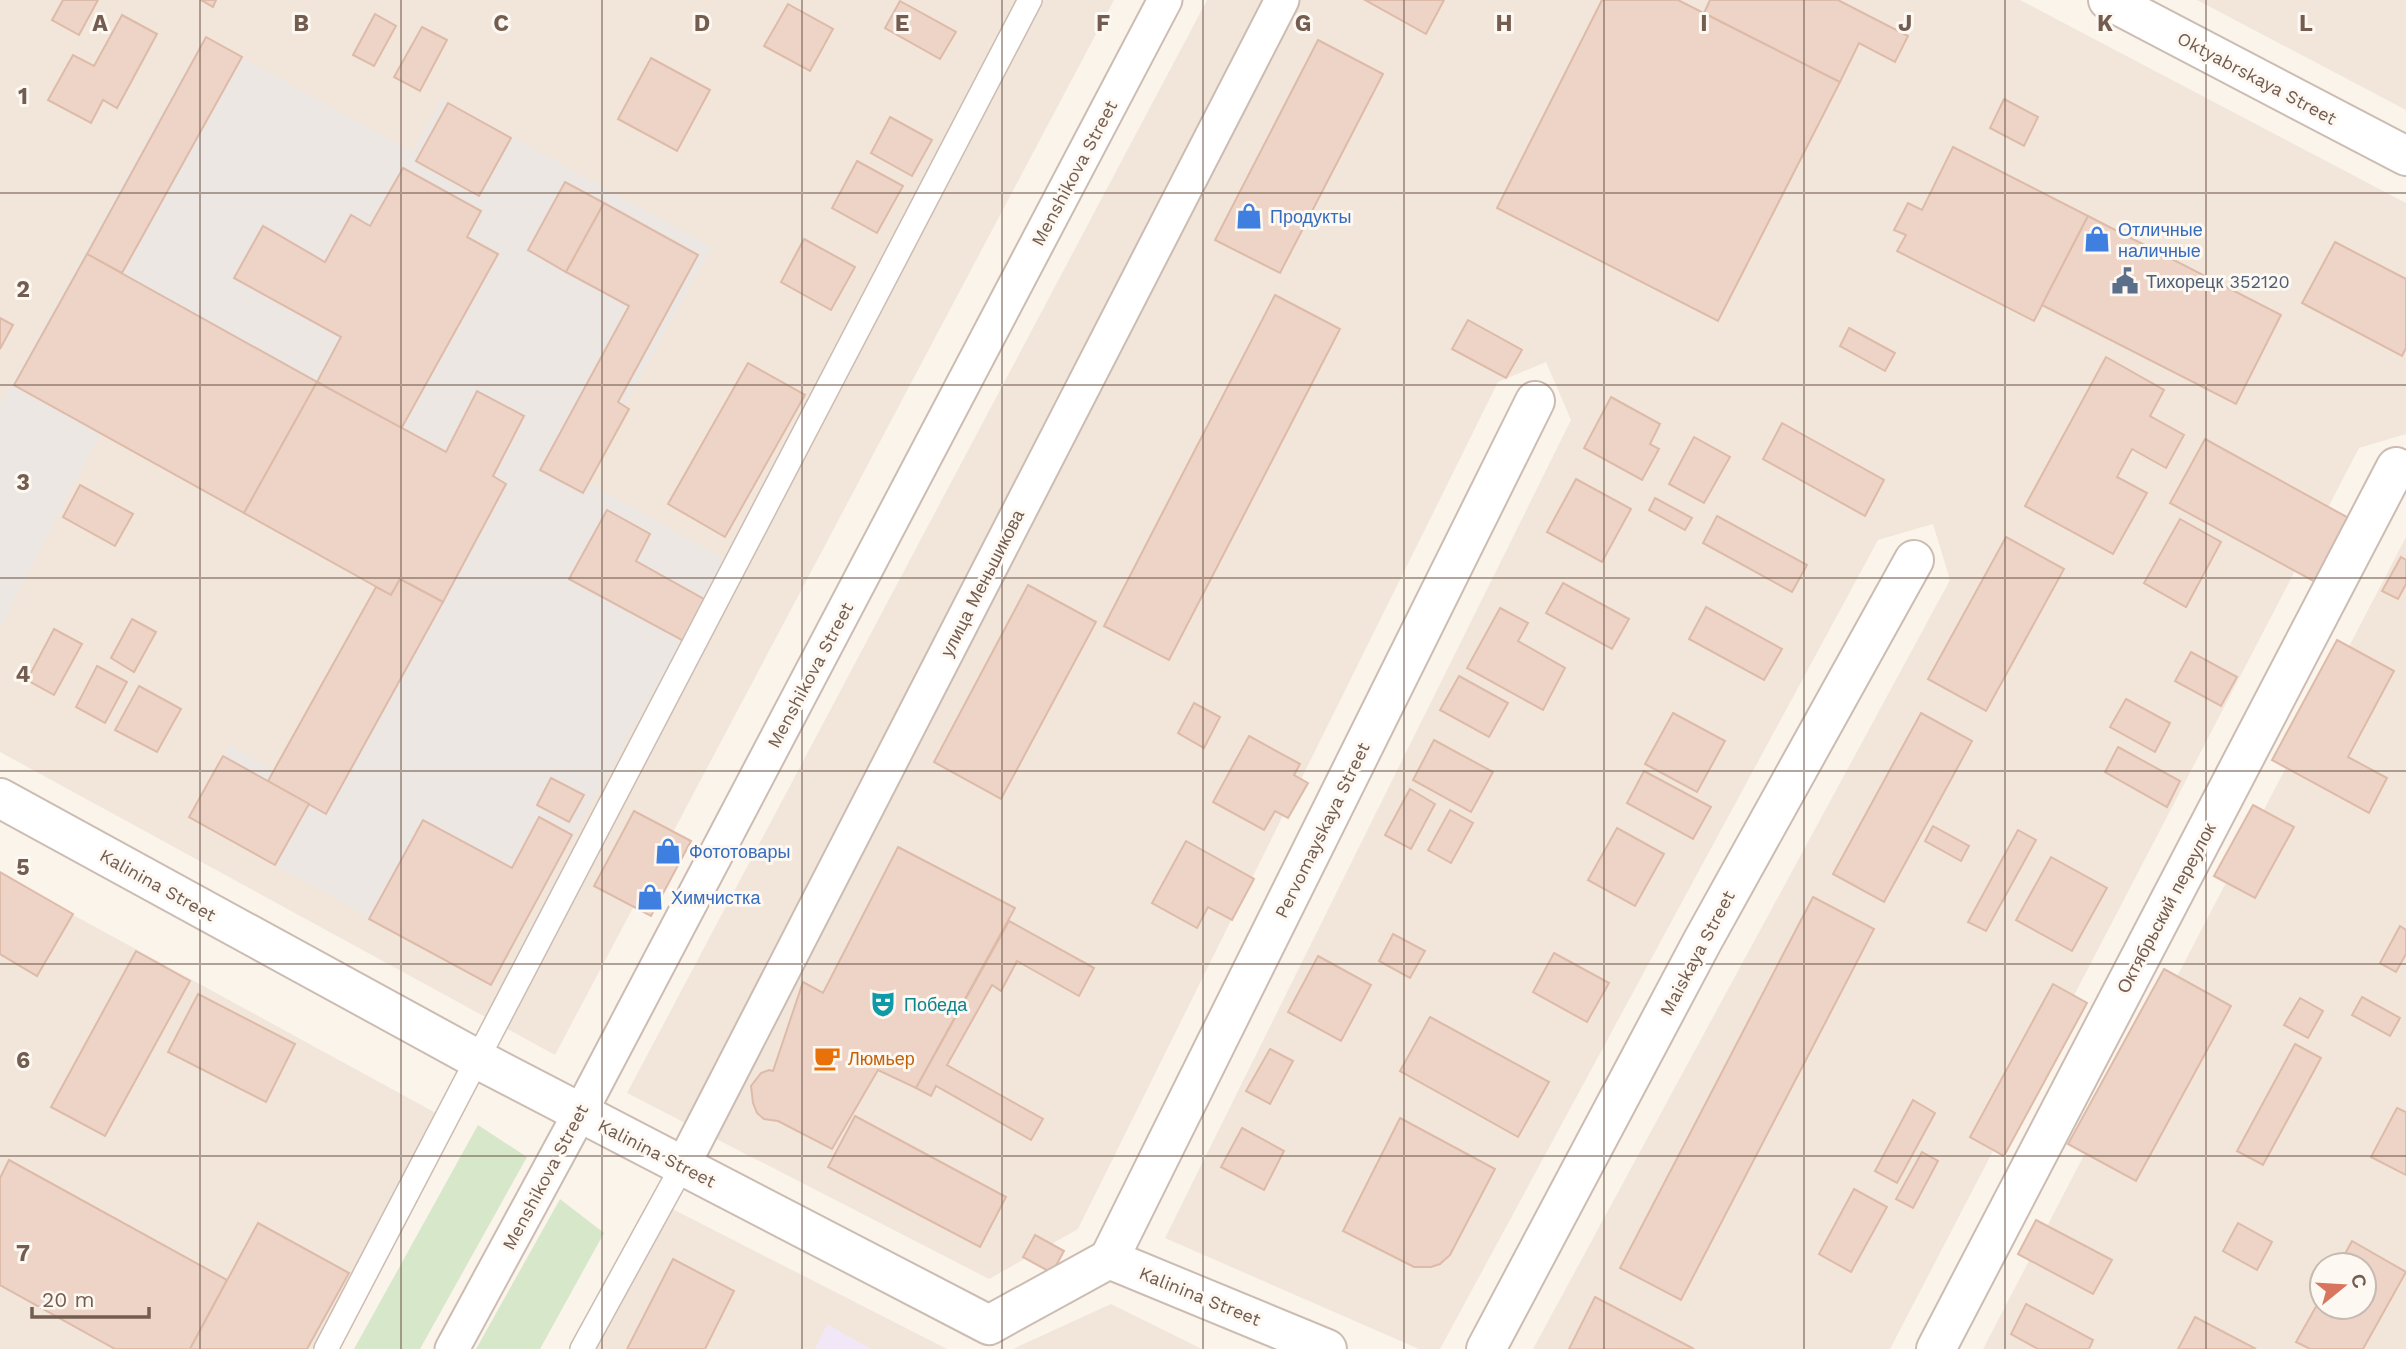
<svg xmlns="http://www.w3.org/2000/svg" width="2406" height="1349" font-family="'Work Sans',sans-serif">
<rect width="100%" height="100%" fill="#fbf4eb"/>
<g fill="#f2e6da" fill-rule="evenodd">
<polygon points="0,0 1114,0 555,1055 0,752"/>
<polygon points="1207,0 2020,0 2406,203 2406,434 2359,448 1890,1349 1533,1349 1950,580 1933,524 1878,540 1440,1349 1419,1349 1165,1238 1571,420 1546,362 1498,382 1078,1229 989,1279 627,1093"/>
<polygon points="2197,0 2406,0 2406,110"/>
<path d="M2406,537V1349H1983ZM2322,1265H2364V1307H2322Z"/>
<polygon points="0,875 456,1124 332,1349 0,1349"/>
<polygon points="651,1198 947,1349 573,1349"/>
<polygon points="1111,1304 1202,1349 1013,1349"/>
</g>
<polygon fill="#ede7e3" points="204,36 412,152 442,98 712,247 584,480 726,560 491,985 189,817 229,745 275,770 375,587 100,434 0,628 0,405"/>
<polygon fill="#f1e7f7" points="827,1324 871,1349 815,1349"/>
<g fill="#d7e7ca">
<polygon points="478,1125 527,1157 420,1349 354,1349"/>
<polygon points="560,1199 604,1233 540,1349 476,1349"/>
</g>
<g fill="#edd4c6" stroke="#debaa8" stroke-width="2">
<polygon points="63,0 98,0 79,35 52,20"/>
<polygon points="201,0 216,0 213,7"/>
<polygon points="1365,0 1444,0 1426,34"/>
<polygon points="1602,0 1678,0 1840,82 1718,321 1497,208"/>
<polygon points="1710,0 1838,0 1908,36 1895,62 1859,43 1840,82 1704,13"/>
<polygon points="900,1 956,32 940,59 885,28"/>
<polygon points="788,4 833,29 810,71 764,46"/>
<polygon points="375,14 396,26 374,66 353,55"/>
<polygon points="122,15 157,34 117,108 103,100 91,123 48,100 73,55 94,66"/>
<polygon points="422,27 447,40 420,91 394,77"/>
<polygon points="206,37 242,57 122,273 87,254"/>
<polygon points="1318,40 1383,74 1280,273 1215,240"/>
<polygon points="651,58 710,90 677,151 618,119"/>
<polygon points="2004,99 2038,117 2024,146 1990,128"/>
<polygon points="448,103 511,138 479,196 416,161"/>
<polygon points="890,117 932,140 912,176 871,153"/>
<polygon points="1953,147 2088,216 2034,321 1897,251 1906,235 1894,230 1908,203 1922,210"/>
<polygon points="857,161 903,186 877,233 832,208"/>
<polygon points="403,168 481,211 467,237 498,254 401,429 317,382 341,337 234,278 263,226 325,262 351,215 370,226"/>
<polygon points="565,182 604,203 566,272 528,250"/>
<polygon points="604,203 698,255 618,402 629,409 583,493 540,470 629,306 566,272"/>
<polygon points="2088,216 2281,315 2236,404 2042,305"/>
<polygon points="804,239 855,267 831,310 781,282"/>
<polygon points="2335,242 2406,279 2406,348 2402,356 2302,303"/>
<polygon points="87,254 317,382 244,513 14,385"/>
<polygon points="1275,295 1340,329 1169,660 1104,626"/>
<polygon points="0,318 13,325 0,349"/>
<polygon points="1468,320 1522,350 1506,378 1452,349"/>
<polygon points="1849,328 1895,353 1885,371 1840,346"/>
<polygon points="2106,357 2164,390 2150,416 2184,435 2166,468 2132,449 2117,477 2147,493 2113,554 2025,506"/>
<polygon points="748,363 805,395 725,537 668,504"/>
<polygon points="317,382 446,452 477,391 524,416 493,476 506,484 443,602 400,579 391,595 244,513"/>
<polygon points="1611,397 1660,424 1650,444 1659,449 1642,480 1584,448"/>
<polygon points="1782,423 1884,480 1865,516 1763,459"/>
<polygon points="1694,437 1730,457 1704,503 1669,484"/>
<polygon points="2205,439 2354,521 2319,584 2170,503"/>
<polygon points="1576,479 1631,509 1602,562 1547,532"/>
<polygon points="80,485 133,514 115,546 63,517"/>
<polygon points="1655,498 1692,518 1685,530 1649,510"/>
<polygon points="607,510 650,534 636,561 711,603 689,644 569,579"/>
<polygon points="1717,516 1807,565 1792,592 1703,543"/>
<polygon points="2180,519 2221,542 2186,607 2144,583"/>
<polygon points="2006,537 2064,569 1986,711 1928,679"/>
<polygon points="2401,557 2406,560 2406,584 2398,599 2382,591"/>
<polygon points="400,579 443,602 326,814 268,781 376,587 391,595"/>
<polygon points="1563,583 1629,619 1612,649 1546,613"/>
<polygon points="1028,585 1096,622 1001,799 934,762"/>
<polygon points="1706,607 1782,649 1764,680 1689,639"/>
<polygon points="1500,608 1528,623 1518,641 1565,668 1543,710 1467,668"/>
<polygon points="132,619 156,632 134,672 111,658"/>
<polygon points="54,629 82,644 54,695 27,680"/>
<polygon points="2337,640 2394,671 2348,757 2387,778 2369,813 2272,760"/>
<polygon points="2191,652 2237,677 2221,706 2175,681"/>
<polygon points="97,666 127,682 105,723 76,707"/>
<polygon points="1459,676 1508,703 1489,737 1440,710"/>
<polygon points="139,686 181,709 157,752 115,730"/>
<polygon points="2126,699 2170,723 2155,752 2110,727"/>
<polygon points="1194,703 1220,717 1204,748 1178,733"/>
<polygon points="1673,713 1725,741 1697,792 1645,764"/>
<polygon points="1921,713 1972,741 1884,902 1833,874"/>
<polygon points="1249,736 1300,764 1294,775 1308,783 1288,818 1275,811 1264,830 1213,802"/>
<polygon points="1434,740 1493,772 1471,812 1413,780"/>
<polygon points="2118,747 2180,781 2167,807 2105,772"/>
<polygon points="223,756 309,804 275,865 189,817"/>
<polygon points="1644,771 1711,807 1693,839 1627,803"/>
<polygon points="551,778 584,795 569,822 537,805"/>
<polygon points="1410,789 1435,804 1411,849 1385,835"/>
<polygon points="2253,805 2294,827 2255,898 2214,876"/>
<polygon points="1450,810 1473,823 1451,863 1428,850"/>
<polygon points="634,811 691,841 651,916 594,886"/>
<polygon points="539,817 572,835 491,985 369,919 423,820 512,868"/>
<polygon points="1933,826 1969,846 1961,861 1925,841"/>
<polygon points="1617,828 1664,854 1635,906 1588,880"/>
<polygon points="2018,830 2036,840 1986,931 1968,922"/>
<polygon points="1186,841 1254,879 1232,920 1208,907 1197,928 1152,903"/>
<polygon points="898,847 1015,908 916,1088 878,1070 832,1149 778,1121 764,1119 757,1113 753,1103 751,1086 761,1073 769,1070 773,1071 803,982 823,993"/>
<polygon points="2051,857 2107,888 2072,951 2016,920"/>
<polygon points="0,872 73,914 37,976 0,954"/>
<polygon points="1813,897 1874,929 1681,1300 1620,1268"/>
<polygon points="1009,921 1094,968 1079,996 1017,961 1001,991 992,985 947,1065 1043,1119 1031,1140 936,1086 931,1096 916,1088"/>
<polygon points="2400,926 2406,930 2406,954 2396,972 2380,963"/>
<polygon points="1393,934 1425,951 1410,978 1379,961"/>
<polygon points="136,951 190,981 105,1136 51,1107"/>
<polygon points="1554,953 1609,983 1587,1022 1533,992"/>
<polygon points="1318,956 1371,985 1341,1041 1288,1012"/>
<polygon points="2164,969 2231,1006 2136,1181 2068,1144"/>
<polygon points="2053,984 2087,1003 2004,1156 1970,1137"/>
<polygon points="198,994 295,1044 266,1102 168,1052"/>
<polygon points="2362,997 2400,1018 2390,1036 2352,1015"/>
<polygon points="2300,998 2323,1011 2308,1038 2284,1025"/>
<polygon points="1430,1017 1549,1082 1518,1137 1400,1071"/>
<polygon points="2295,1044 2321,1058 2263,1165 2237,1151"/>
<polygon points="1270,1049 1293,1061 1270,1104 1246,1091"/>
<polygon points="1913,1100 1935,1113 1897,1183 1875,1171"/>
<polygon points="2397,1108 2406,1112 2406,1175 2371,1157"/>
<polygon points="855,1116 1006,1197 980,1247 828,1167"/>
<polygon points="1400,1118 1495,1169 1450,1255 1440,1264 1431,1267 1414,1267 1343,1231"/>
<polygon points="1242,1128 1284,1151 1264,1190 1221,1167"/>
<polygon points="1922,1152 1938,1161 1913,1208 1896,1199"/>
<polygon points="9,1160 227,1280 190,1349 115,1349 0,1285 0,1178"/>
<polygon points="1854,1189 1887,1207 1851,1272 1819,1254"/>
<polygon points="2036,1220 2112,1260 2093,1294 2018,1254"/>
<polygon points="258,1223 349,1273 307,1349 190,1349"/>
<polygon points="2238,1223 2272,1242 2257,1270 2223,1251"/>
<polygon points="1035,1235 1064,1251 1052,1273 1023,1257"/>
<polygon points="2352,1241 2406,1272 2363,1349 2310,1349 2296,1342 2322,1296 2322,1307 2364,1307 2364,1265 2339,1265"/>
<polygon points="673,1259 734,1291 705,1349 627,1349"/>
<polygon points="1595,1297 1694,1349 1569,1349"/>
<polygon points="2026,1304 2093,1340 2089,1349 2038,1349 2011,1334"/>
<polygon points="2195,1317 2256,1349 2178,1349"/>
</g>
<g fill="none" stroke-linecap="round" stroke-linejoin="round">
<g stroke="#ccbcb2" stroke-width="26">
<g id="service">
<polyline points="326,1349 1030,0"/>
<polyline points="582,1349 683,1165"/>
</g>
</g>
<g stroke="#ccbcb2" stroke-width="37">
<g id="pedestrian">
<polyline points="683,1165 1282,0"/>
<polyline points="452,1349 580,1113 1165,0"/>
</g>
</g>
<g stroke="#ccbcb2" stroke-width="42">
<g id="minor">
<polyline points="2108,0 2406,156"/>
<polyline points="0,798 477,1059 989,1325 1109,1259 1327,1349"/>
<polyline points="1109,1259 1535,401"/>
<polyline points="1486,1349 1702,942 1914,560"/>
<polyline points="1936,1349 2396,467"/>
</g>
</g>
<use href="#service" stroke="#fff" stroke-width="23"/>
<use href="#pedestrian" stroke="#fff" stroke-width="33"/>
<use href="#minor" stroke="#fff" stroke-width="38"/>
</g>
<path fill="none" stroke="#735c50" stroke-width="2" stroke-opacity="0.55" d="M200,0V1349M401,0V1349M602,0V1349M802,0V1349M1002,0V1349M1203,0V1349M1404,0V1349M1604,0V1349M1804,0V1349M2005,0V1349M2206,0V1349M0,193H2406M0,385H2406M0,578H2406M0,771H2406M0,964H2406M0,1156H2406"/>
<defs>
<g id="shop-bare" transform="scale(2.1)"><path d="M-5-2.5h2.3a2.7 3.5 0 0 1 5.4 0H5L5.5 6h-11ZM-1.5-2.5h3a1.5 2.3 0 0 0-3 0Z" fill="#3f7fe0" stroke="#fdf8f1" stroke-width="2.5" paint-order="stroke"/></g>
<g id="civic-bare" transform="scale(2.1)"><path d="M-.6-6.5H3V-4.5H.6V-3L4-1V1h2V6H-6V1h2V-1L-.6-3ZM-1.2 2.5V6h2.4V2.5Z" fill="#5c6f8a" stroke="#fdf8f1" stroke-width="2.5" paint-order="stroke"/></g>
<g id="theatre-bare" transform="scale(2.1)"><path d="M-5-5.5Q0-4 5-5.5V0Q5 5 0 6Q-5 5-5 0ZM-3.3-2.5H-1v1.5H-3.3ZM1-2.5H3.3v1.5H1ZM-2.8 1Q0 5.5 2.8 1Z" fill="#0f9aa8" stroke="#fdf8f1" stroke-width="2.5" paint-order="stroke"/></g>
<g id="cafe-bare" transform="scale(2.1)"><path d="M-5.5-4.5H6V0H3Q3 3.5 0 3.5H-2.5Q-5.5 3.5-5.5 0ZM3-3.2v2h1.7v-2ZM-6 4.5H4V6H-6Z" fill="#e8710a" stroke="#fdf8f1" stroke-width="2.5" paint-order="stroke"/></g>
</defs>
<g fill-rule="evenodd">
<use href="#shop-bare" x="1249" y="216"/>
<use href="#shop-bare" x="2097" y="239"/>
<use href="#civic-bare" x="2125" y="281"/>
<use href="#shop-bare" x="668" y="851"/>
<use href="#shop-bare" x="650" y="897"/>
<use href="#theatre-bare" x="883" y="1004"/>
<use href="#cafe-bare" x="827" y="1058"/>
</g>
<g text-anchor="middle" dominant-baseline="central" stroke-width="6" stroke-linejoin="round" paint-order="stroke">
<g font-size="18" fill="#735c50" stroke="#fdf8f1">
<text transform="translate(2257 78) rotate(28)">Oktyabrskaya Street</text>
<text transform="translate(1074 173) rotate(-62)">Menshikova Street</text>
<text transform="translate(982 583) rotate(-63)">улица Меньшикова</text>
<text transform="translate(810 675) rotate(-62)">Menshikova Street</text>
<text transform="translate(1322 830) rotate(-64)">Pervomayskaya Street</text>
<text transform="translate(158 885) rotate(29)">Kalinina Street</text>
<text transform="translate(2166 908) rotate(-62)">Октябрьский переулок</text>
<text transform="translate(1697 953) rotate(-62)">Maiskaya Street</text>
<text transform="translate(657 1153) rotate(27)">Kalinina Street</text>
<text transform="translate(545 1177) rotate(-62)">Menshikova Street</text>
<text transform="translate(1200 1296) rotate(22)">Kalinina Street</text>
</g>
<g font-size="18" fill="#366cbe" stroke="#fdf8f1" text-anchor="start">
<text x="1270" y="216">Продукты</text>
<text x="2118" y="229">Отличные<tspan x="2118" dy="21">наличные</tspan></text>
<text x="689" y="851">Фототовары</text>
<text x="671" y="897">Химчистка</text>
</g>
<g font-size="18" fill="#4e5e75" stroke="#fdf8f1" text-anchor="start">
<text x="2146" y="281">Тихорецк 352120</text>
</g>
<g font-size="18" fill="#0d838f" stroke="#fdf8f1" text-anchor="start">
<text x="904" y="1004">Победа</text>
</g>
<g font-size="18" fill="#c56008" stroke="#fdf8f1" text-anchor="start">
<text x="848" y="1058">Люмьер</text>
</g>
</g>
<g font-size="23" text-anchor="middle" font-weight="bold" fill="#735c50" stroke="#fdf8f1" stroke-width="6" stroke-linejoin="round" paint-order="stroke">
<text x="100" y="31">A</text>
<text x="301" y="31">B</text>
<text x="501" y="31">C</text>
<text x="702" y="31">D</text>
<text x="902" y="31">E</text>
<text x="1103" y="31">F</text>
<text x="1303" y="31">G</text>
<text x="1504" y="31">H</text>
<text x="1704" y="31">I</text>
<text x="1905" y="31">J</text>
<text x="2105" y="31">K</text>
<text x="2306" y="31">L</text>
<text x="23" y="104">1</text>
<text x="23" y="297">2</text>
<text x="23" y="490">3</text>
<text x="23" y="682">4</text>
<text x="23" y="875">5</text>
<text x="23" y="1068">6</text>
<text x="23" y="1261">7</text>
</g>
<g transform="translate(2343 1286) rotate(72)"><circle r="33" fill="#fdf8f1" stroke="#c6bab1" stroke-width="2"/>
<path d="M0-5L12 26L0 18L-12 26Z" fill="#d7755e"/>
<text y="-10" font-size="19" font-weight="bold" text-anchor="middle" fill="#735c50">С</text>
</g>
<path d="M32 1307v10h117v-10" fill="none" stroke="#735c50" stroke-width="3.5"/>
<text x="42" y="1307" font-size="21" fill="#735c50" stroke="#fdf8f1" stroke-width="5" paint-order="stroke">20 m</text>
</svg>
